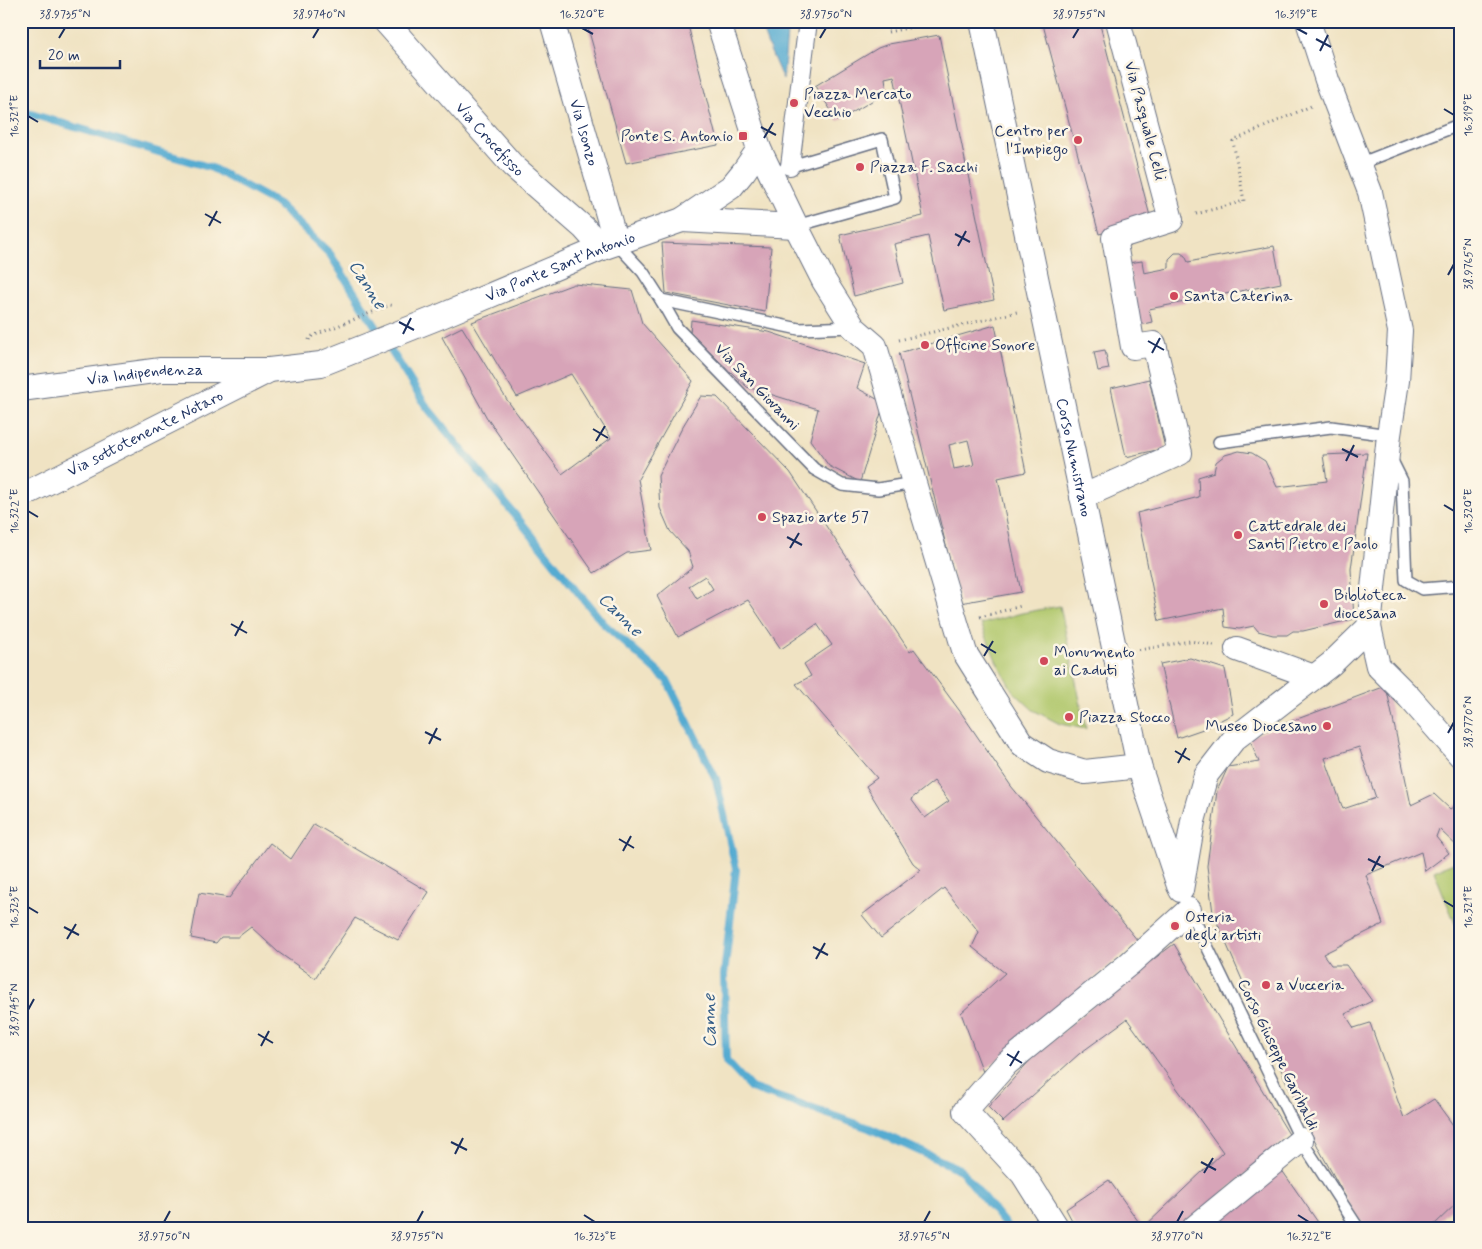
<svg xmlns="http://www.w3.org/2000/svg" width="1482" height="1249" font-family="Mynerve,sans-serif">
<rect width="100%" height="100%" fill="#fcf5e5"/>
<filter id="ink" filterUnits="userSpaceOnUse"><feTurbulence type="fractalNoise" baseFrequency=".02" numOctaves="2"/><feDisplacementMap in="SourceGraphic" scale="10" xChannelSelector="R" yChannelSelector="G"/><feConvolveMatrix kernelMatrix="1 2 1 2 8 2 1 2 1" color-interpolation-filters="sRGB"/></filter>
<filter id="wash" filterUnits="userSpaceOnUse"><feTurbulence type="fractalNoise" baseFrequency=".0096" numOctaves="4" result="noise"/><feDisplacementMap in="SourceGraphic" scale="20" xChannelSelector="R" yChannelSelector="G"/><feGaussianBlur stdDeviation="1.12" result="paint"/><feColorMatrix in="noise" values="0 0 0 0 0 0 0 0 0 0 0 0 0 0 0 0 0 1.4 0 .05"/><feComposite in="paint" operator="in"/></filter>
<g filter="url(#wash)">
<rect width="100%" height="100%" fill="#f0e3c3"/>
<g fill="#b1c86d" stroke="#667c66">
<polygon points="1060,606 1086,729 1060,724 1033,710 1012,690 996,660 981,624 1022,613"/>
<polygon points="1456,862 1461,867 1461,938 1434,871"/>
</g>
<polygon fill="#54abd1" stroke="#386d98" points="759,21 788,21 783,80 767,43"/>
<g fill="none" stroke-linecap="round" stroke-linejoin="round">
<polyline stroke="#54abd1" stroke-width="8" points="21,111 212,168 278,204 330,254 426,406 604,624 667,680 716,779 736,869 724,975 726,1061 751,1088 869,1128 961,1170 1008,1228"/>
</g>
<g id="blocks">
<g fill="#d7a4b8" fill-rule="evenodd">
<polygon points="586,21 687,21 718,145 626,163"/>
<polygon points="1042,21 1099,21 1151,220 1099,234"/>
<polygon points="939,35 994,300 944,310 928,236 894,244 903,283 854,296 840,235 923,216 894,76 885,78 887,92 838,121 815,86 878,48 889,44"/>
<polygon points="662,243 771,247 765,312 666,293"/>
<polygon points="1274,246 1281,283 1149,309 1152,322 1139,325 1128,263 1142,261 1144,273 1169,268 1169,259 1175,253 1181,253 1185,256 1188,262"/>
<polygon points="574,284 632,290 642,323 693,381 638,479 651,550 627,553 594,573 487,418 442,337 462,327 507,400 562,474 611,438 571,374 517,397 472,322"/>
<polygon points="691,320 769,332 865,364 857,388 884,403 860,482 829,466 810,440 818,409 747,387 690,334"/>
<path d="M995,325L1026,472L998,478L1021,592L960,603L899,353ZM968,440L974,465L954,469L949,445Z"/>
<polygon points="1105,350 1109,369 1098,371 1094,352"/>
<polygon points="1149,379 1165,448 1126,457 1111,388"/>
<path d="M701,396L717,397L790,472L910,652L914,649L962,714L1011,786L1138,941L983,1072L961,1013L1005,973L972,947L979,932L944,888L881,938L862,915L921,870L913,863L866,786L877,778L796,684L811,676L804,664L832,645L817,624L781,649L748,600L678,637L657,596L693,567L688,551L670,531L660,508L658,476L683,426ZM705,576L713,589L697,599L689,586ZM934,781L949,801L925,818L911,799Z"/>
<polygon points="1239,451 1252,453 1265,461 1277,487 1327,481 1323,455 1367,453 1351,569 1354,619 1303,631 1293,631 1287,635 1273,635 1258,631 1254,626 1239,629 1225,627 1223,608 1159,621 1137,513 1199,497 1198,477 1214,472 1216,462 1225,455"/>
<polygon points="1190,658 1225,669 1233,714 1203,729 1177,738 1160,664"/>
<path d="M1386,686L1411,805L1434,794L1450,809L1461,802V850L1439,829L1436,837L1449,853L1425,871L1421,852L1366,875L1383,924L1323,954L1331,965H1346L1372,1001L1345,1014L1354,1028L1370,1023L1404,1118L1434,1099L1461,1136V1199L1431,1228H1366L1352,1209L1320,1151L1286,1081L1213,913L1207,866L1217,791L1228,767L1259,762L1249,737ZM1359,747L1376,798L1343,809L1325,758Z"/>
<polygon points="314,824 429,892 398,940 355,918 315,978 278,952 251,927 238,937 221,937 216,943 191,938 199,893 229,898 270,843 291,859"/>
<polygon points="1461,857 1461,867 1456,862"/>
<polygon points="1174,944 1290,1136 1182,1228 1143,1228 1223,1152 1127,1019 1079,1054 1003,1122 988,1107 1033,1057 1104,996"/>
<polygon points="1279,1166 1322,1228 1207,1228"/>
<polygon points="1109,1180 1143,1228 1076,1228 1066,1209"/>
</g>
</g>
</g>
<g filter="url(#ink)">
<use href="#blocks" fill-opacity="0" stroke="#666e81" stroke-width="1"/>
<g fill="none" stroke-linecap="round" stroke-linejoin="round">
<g stroke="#666e81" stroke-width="14">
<g id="service">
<polyline points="1359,164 1461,124"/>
<polyline points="785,168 882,139 895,198 796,226"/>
<polyline points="616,243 643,272 661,300 677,328 814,469 842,485 878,489 914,483"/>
<polyline points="661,300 799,329 853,327"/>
<polyline points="1219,442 1331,427 1389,435"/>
<polyline points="1391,459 1402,481 1406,580 1422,589 1461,586"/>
<polyline points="1188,907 1301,1140 1358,1228"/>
</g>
</g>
<g stroke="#666e81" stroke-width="20">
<polyline id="pedestrian" points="790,166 808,21"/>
</g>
<g stroke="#666e81" stroke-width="26">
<g id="minor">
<path id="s1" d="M385,21L513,166L584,228L602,248"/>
<path id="s2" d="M552,21L616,243"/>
<polyline points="718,21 759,149 796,226 824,281 853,327 875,346 914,483 965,653 1022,744 1048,761 1085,772 1139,766"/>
<path id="s3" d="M982,21L1139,766L1179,886"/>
<polyline points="682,220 796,226"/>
<path id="s4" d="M21,389L161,370H269L321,364L439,317L602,248L682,220L731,187L744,171L759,149"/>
<path id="s5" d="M21,496L266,372"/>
<polyline points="1082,497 1180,453 1154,344 1133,347 1114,238 1171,220 1118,21"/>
<polyline points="1369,627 1378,666 1409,697 1461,756"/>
<polyline points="1237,649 1314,677"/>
<polyline points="1181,890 1193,821 1206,775 1234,739 1331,664 1369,627 1389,435 1397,381 1400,331 1370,192 1327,80 1308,21"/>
<polyline points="1057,1228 1023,1174 965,1111 1006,1064 1129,964 1189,910"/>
<polyline points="1194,1228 1301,1140"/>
</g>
</g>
<g stroke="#666e81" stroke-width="3" stroke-dasharray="1 4" stroke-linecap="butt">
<polyline points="888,32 943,21"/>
<polyline points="1196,214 1244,201 1233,141 1311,106"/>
<polyline points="309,340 310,337 390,305 395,306"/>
<polyline points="899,340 1017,312"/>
<polyline points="980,617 1021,606"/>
<polyline points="1139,650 1190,641 1214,645"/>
</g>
<use href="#service" stroke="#fff" stroke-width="11"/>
<use href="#pedestrian" stroke="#fff" stroke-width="18"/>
<use href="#minor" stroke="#fff" stroke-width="24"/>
</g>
</g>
<path fill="none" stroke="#1b2f5e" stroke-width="2" d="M582,28L593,34M1296,28L1307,34M59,38L65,28M313,38L319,28M820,38L826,28M1073,38L1079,28M1316,39L1331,47M1320,51L1328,35M1444,109L1454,115M28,116L38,122M761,127L776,135M764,138L773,123M205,214L221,223M209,226L217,211M955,234L970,242M958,246L966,231M1448,275L1454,264M399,322L414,330M403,334L411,318M1148,341L1164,350M1152,353L1160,338M593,429L608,438M596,441L605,426M1342,449L1358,457M1346,461L1354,445M1444,505L1454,511M28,511L38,517M787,537L802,545M790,548L799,533M231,624L247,633M235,636L243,621M981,644L996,653M984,656L993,641M425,732L441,740M1448,733L1454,722M429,744L437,728M1175,751L1190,760M1178,763L1186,748M619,839L634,848M623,851L631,836M1368,859L1384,867M1372,871L1380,856M1444,901L1454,907M28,907L38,913M64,927L79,935M67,939L76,924M813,947L828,955M816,959L825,943M28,1010L34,999M258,1034L273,1043M261,1046L269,1031M1007,1054L1022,1063M1010,1066L1019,1051M451,1142L467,1150M455,1154L463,1138M1201,1162L1216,1170M1204,1173L1213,1158M584,1215L595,1222M1298,1215L1309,1222M164,1222L170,1211M417,1222L423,1211M924,1222L930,1211M1177,1222L1183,1211"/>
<g fill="#d1495b" stroke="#fcf5e5" stroke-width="2">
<circle cx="794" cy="103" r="5"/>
<rect x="738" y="131" width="10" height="10" rx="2.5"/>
<circle cx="1078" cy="140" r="5"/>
<circle cx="860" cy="167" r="5"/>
<circle cx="1174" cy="296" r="5"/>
<circle cx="925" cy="345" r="5"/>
<circle cx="762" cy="517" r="5"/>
<circle cx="1238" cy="535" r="5"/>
<circle cx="1324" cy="604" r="5"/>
<circle cx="1044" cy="661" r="5"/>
<circle cx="1069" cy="717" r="5"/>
<circle cx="1327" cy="726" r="5"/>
<circle cx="1175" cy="926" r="5"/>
<circle cx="1266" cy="985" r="5"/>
</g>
<g text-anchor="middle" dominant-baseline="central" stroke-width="5" stroke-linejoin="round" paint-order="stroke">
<g font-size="16" fill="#1b2f5e" stroke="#fcf5e5" text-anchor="start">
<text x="804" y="94">Piazza Mercato<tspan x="804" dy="18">Vecchio</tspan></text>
<text x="1068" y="131" text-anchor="end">Centro per<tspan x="1068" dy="18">l'Impiego</tspan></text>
<text x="733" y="136" text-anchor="end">Ponte S. Antonio</text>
<text x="870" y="167">Piazza F. Sacchi</text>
<text x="1184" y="296">Santa Caterina</text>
<text x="935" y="345">Officine Sonore</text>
<text x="772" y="517">Spazio arte 57</text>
<text x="1248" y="526">Cattedrale dei<tspan x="1248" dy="18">Santi Pietro e Paolo</tspan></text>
<text x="1334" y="595">Biblioteca<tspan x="1334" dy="18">diocesana</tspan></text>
<text x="1054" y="652">Monumento<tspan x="1054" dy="18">ai Caduti</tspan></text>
<text x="1079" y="717">Piazza Stocco</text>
<text x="1317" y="726" text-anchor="end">Museo Diocesano</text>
<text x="1185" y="917">Osteria<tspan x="1185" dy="18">degli artisti</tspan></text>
<text x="1276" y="985">a Vucceria</text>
</g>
<g font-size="16" fill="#1b2f5e" stroke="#fcf5e5">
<text transform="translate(1145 121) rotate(75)">Via Pasquale Celli</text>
<text stroke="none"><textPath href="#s2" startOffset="116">Via Isonzo</textPath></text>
<text stroke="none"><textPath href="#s1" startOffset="158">Via Crocefisso</textPath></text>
<text stroke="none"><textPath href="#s4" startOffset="560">Via Ponte Sant'Antonio</textPath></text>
<text stroke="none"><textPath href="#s4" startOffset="125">Via Indipendenza</textPath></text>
<text transform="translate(757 387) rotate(46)">Via San Giovanni</text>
<text stroke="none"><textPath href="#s5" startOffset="139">Via sottotenente Notaro</textPath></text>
<text stroke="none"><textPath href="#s3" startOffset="446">Corso Numistrano</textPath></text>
<text transform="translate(1278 1055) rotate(64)">Corso Giuseppe Garibaldi</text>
</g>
<g font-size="18" font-style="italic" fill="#2f5a86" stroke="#fcf5e5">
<text transform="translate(367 285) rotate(58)">Canne</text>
<text transform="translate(620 615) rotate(45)">Canne</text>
<text transform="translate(710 1021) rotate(-91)">Canne</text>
</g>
</g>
<rect width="1482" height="1249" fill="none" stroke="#fcf5e5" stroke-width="55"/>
<path d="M40 60v8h80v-8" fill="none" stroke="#1b2f5e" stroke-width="2.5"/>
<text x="48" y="60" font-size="15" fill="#1b2f5e" stroke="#fcf5e5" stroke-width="4" paint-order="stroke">20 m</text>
<rect x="28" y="28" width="1426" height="1194" fill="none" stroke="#1b2f5e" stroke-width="2"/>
<g font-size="12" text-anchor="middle" fill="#1b2f5e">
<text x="65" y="18">38.9735°N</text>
<text x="319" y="18">38.9740°N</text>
<text x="582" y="18">16.320°E</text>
<text x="826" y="18">38.9750°N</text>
<text x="1079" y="18">38.9755°N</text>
<text x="1296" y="18">16.319°E</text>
<text transform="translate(1468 115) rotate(-90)" y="4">16.319°E</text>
<text transform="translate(14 116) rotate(-90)" y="4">16.321°E</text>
<text transform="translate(1468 264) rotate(-90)" y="4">38.9765°N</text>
<text transform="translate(1468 511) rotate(-90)" y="4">16.320°E</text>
<text transform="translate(14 511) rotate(-90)" y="4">16.322°E</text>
<text transform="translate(1468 722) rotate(-90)" y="4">38.9770°N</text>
<text transform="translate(1468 907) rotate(-90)" y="4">16.321°E</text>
<text transform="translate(14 907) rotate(-90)" y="4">16.323°E</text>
<text transform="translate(14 1010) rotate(-90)" y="4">38.9745°N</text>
<text x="164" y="1240">38.9750°N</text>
<text x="417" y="1240">38.9755°N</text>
<text x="595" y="1240">16.323°E</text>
<text x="924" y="1240">38.9765°N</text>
<text x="1177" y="1240">38.9770°N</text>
<text x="1309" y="1240">16.322°E</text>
</g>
</svg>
